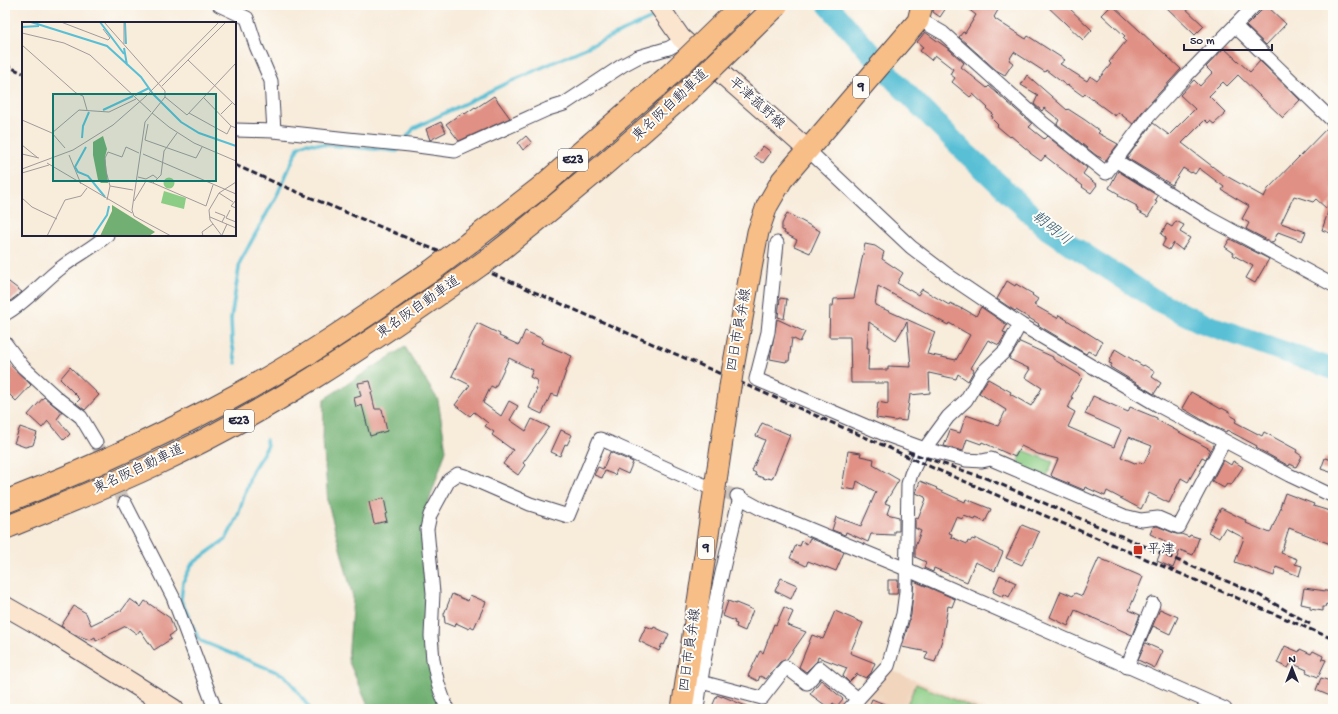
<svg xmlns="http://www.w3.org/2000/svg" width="1338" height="714" font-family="'Gochi Hand','Klee One',sans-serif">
<rect width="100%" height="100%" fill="#fdfcf7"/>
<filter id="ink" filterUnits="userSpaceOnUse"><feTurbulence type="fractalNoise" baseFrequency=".025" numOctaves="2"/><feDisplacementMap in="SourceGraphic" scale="8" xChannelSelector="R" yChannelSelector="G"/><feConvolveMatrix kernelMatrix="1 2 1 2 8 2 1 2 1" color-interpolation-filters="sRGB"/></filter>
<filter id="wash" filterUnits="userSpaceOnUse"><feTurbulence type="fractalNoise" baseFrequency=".012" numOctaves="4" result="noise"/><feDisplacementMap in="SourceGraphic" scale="16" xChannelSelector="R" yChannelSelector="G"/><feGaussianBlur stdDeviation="0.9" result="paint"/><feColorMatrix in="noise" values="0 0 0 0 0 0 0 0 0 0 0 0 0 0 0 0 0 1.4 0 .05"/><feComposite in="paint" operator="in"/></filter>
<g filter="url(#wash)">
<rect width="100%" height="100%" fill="#f8ecdb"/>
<polygon fill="#f1d5bd" points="889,669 984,709 856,709"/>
<g fill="#8ccd85" stroke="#577860">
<polygon points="1023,450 1053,462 1046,478 1017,465"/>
<polygon points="916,684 976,709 905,709"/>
</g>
<polygon fill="#71b072" stroke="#4a6956" points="405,347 438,400 446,450 424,516 438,674 446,709 369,708 348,660 353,597 328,503 323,440 324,399"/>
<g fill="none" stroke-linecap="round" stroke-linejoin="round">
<g stroke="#58bfd5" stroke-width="3.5">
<polyline points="668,11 679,5"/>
<polyline points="404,141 414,128 505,84 659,15"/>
<polyline points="236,363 232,342 231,319 240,262 278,193 299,146 306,143 397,151 399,148"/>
<polyline points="266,440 267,447 252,471 237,518 226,539 192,564 183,582 181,600 198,638 201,641 284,675 292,684 310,709"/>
</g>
<polyline stroke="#58bfd5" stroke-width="21" points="828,5 897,83 968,155 1048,230 1154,299 1200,322 1333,369"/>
</g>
<g id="blocks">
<g fill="#e09084" fill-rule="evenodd">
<polygon points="934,5 948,5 940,17 933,12"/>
<polygon points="963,5 1001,5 994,17 995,18 995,19 1026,39 1028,36 1065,60 1060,64 1087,81 1090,76 1097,81 1111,64 1109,62 1126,41 1123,38 1125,36 1102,15 1112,5 1181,69 1142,112 1133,124 1118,112 1115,116 1085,94 1083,96 1068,85 1067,86 1046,70 1045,72 1014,52 1009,60 1013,63 1005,75 996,70 959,37 963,32 965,33 976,15"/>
<polygon points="1046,5 1066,5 1092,30 1083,40"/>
<polygon points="1164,5 1182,5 1204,26 1195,35"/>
<polygon points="1263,5 1266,5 1286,24 1266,45 1246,26 1261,11"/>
<polygon points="925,32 950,50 964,63 961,67 987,88 989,86 1032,124 1029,127 1044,139 1047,136 1087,168 1083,174 1097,185 1091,193 1082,187 1083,186 1045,156 1041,161 1030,153 1030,152 1011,136 1010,137 997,126 998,125 992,119 993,117 991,116 993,114 987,109 988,108 973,94 970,97 952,82 955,78 950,74 953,69 935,55 931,60 920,51 923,47 917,42"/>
<polygon points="1224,48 1250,72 1260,61 1300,100 1283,118 1238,75 1227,86 1223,82 1209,96 1226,113 1214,124 1210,121 1208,123 1205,120 1182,143 1221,173 1264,197 1268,189 1328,127 1333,129 1333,201 1326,208 1316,199 1313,202 1294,196 1281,223 1306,232 1302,241 1278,232 1273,243 1246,229 1249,223 1242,219 1249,206 1222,190 1224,187 1199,168 1195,174 1192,172 1191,173 1183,168 1172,185 1127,158 1153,123 1169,135 1195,109 1180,95 1194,80 1200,86 1212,73 1206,67"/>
<polygon points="1027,75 1067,110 1068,109 1085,120 1100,131 1098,133 1118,144 1106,160 1097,156 1057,124 1059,120 1044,108 1042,111 1034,104 1038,95 1021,85"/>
<polygon points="494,96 510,118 459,141 446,124 463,112 465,114 475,107 476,108"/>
<polygon points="441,122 446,132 430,140 426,129"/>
<polygon points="526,136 532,143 523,150 518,143"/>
<polygon points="763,146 771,152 763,163 754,157"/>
<polygon points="1118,171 1158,196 1155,201 1157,202 1148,217 1137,211 1138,209 1136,208 1137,206 1118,196 1119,194 1109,188"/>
<polygon points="1331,203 1333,203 1333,234 1322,230"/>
<polygon points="787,213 820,231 810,253 794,246 797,240 784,233 785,231 782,230 782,224"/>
<polygon points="1176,221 1184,225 1180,232 1190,238 1182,250 1173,243 1169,250 1162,246 1166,238 1161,234 1167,224 1172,227"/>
<polygon points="1230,239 1269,259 1255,283 1246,278 1253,266 1233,255 1234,253 1225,247"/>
<path d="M865,244L875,246L884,252L882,259L903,273L897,283L918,295L922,289L949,305L950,303L962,309V308L976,316L981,307L1007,325L1003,332L1006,333L1005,335L999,345L988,340L971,368L974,370L968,381L958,374L956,379L929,373L930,393L910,395L906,421L897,420L896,421L876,418L878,402L888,404V383H851L850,337H829L830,306H833L834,299L854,298ZM878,286L948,325L949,323L970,335L956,360L927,354L935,332L875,305ZM869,322L896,340L907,322L911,367L888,366V370H868L869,348H867Z"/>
<polygon points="5,279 22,292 5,305"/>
<polygon points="1007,281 1015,286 1016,284 1033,294 1032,295 1038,299 1034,305 1057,318 1059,315 1102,342 1096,355 1088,351 1086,354 1038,325 1039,324 1016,310 1015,311 997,299"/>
<polygon points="780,298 787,299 784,319 778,317"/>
<polygon points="777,319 805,332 800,342 792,338 789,361 786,361 786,362 770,359"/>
<polygon points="477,323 500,334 499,336 519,345 525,331 543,339 541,343 572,356 567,368 558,396 551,394 542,414 529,408 537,389 536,389 538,381 530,377 533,370 509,358 495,388 491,386 483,403 501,416 509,401 518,406 510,420 526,431 532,419 549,427 523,463 525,465 518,475 503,464 513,450 492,435 494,432 485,426 488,423 474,412 470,416 455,405 470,385 452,376"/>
<path d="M1020,342L1053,357V359L1080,375V376L1082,378L1071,397L1073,398L1068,408L1075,412L1068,427L1114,447L1121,430L1085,414L1093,396L1128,412L1130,407L1157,418V420L1210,449L1206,459L1202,457L1188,482L1181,478L1169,503L1149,493L1141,509L1107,491L1105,496L1085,487L1084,490L1053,477L1051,475L1058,459L1038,454L1021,446L1015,457L982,442L981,444L967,439L963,451L944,446L950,430L960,433L966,415L998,426L1006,410L979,393L988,379L1011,392L1010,394L1031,406L1042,388L1025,377L1030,369L1009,359ZM1129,437L1152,446L1144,463L1139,462L1137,464L1121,457Z"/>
<polygon points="1115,349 1143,366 1144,365 1155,372 1152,377 1161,383 1154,394 1110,367 1112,364 1109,363"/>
<polygon points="5,360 31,385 16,401 5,390"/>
<polygon points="70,367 99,395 85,410 76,403 80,399 60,379"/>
<polygon points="370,381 373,392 371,392 375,409 382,409 387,431 370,436 362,405 356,407 354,398 361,396 358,383"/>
<polygon points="1191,392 1221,409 1222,408 1231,413 1230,415 1237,419 1235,422 1262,436 1264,432 1297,450 1296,452 1302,456 1296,467 1290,464 1289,466 1256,448 1257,446 1227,430 1226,432 1211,425 1182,408"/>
<polygon points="44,397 62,412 57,419 70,434 64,440 48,421 42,428 28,415"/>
<polygon points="762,423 790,435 772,479 767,478 766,479 755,475 756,473 752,471 765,440 756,436"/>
<polygon points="20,427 37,433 33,445 25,447 14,443"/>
<polygon points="561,430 572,435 567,445 565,444 560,456 551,452"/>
<polygon points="848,451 861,453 860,456 874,459 873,465 899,480 885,503 890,505 887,514 899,517 899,531 894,531 894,535 871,534 868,542 846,532 845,535 832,530 836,517 861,526 876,492 857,481 855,490 842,488"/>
<polygon points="610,452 633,462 628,474 617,469 615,475 605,471 602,478 594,475 598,467 603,469"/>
<polygon points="1325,458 1333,460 1333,473 1321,469"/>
<polygon points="1223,460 1231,465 1233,461 1243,467 1231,485 1227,484 1224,488 1212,481"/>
<polygon points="920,481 937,488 936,489 965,502 966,499 991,509 985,522 976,518 975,520 964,516 963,519 956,517 949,533 952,534 951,537 967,544 968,541 970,542 972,539 975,540 975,538 1003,552 995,571 975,562 967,582 934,568 933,572 924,568 926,562 915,557 915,547 921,531 915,528 915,519 916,518 918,519 926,499 925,498 925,497 916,493"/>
<polygon points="1285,493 1314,504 1313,506 1333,512 1333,545 1289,528 1281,553 1297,559 1295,564 1302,566 1299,576 1276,567 1274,576 1235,562 1244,538 1225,528 1219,538 1208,532 1221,508 1247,521 1246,523 1270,533 1281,508 1280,507"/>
<polygon points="384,498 387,513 385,514 387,521 374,524 369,502"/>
<polygon points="1022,525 1039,532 1032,548 1031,547 1022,565 1006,558"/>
<polygon points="1157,526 1176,534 1181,534 1189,537 1190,535 1199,538 1193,555 1180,550 1173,568 1157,561 1165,541 1150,534 1153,527"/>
<polygon points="810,538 844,552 836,571 826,567 826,568 808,561 806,566 790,558 796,545 800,546 802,541 807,544"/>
<polygon points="1099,558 1143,577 1129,610 1140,615 1132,635 1075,610 1068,626 1050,617 1061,591 1073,596 1075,593 1082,596"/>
<polygon points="1000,575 1016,583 1009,597 1004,594 1003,597 993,592"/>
<polygon points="781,578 797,585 791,599 775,591"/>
<polygon points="888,580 898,580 897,594 888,594"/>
<polygon points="914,581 955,599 952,607 948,606 942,640 935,662 925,659 928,652 902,647 911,615"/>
<polygon points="1304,588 1333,592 1333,606 1326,604 1325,607 1323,607 1323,611 1310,609 1310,606 1301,604"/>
<polygon points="452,594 468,601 470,595 486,602 474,628 470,626 469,629 456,623 455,627 445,623 444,614"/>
<polygon points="130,599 141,607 145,601 170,618 175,632 169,636 171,639 154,650 140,630 137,634 126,626 96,641 95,637 90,640 74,634 61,626 74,606 86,613 91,625 122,610"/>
<polygon points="728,601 736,604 736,603 753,610 745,631 736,627 737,624 734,623 735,621 723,616"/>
<polygon points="784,607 793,612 787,625 806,632 787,659 780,662 766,679 760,676 758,681 748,676 760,651 763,653 774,624 776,625"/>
<polygon points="1160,609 1178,617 1170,634 1153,626 1146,641"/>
<polygon points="835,611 863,623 850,653 875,663 871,673 866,678 857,674 849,682 843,676 847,668 818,657 817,661 806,672 799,667 812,635 823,639"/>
<polygon points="646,626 653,629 654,627 669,634 664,645 662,644 659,651 639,641"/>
<polygon points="1145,643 1163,651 1155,668 1138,660"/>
<polygon points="1285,646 1299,652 1300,649 1311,654 1313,651 1323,656 1322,659 1326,660 1318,677 1306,672 1307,670 1291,663 1288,668 1277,663"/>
<polygon points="1321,678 1333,682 1333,687 1330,696 1316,690"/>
<polygon points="821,680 843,699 837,706 833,703 829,708 810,694"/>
<polygon points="717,695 722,697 722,696 753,709 711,709"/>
<polygon points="872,699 896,709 868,709"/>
</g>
</g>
</g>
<g filter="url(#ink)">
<use href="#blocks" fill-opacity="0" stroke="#424053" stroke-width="1"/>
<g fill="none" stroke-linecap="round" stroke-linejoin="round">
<g stroke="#cdc4bb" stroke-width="13" stroke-dasharray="13 6" stroke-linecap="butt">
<polyline points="96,442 125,503"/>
<polyline points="708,487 737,496"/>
</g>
<g stroke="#424053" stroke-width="15">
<g id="street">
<polyline points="219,5 247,18 256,46 271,81 274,131"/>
<polyline points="918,21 924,22 943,33 1043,123 1106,173 1148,117 1186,76 1255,5"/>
<polyline points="1235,26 1333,121"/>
<polyline points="235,130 274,131 348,139 410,145 455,151 548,109 564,104 623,65 638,57 669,48 676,44 681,38"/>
<polyline points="808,150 911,247 949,276 1020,324 1161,407 1289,475 1333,496"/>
<polyline points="1115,160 1207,217 1333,285"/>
<polyline points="777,243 768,332 756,379 889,436 925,449 966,460 982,461 991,459 1124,516 1141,520 1158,518 1179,527 1224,441"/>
<path d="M5,314C27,302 42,282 62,267C77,255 92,249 107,235"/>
<polyline points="5,343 23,367 58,399 81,417 96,442"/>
<polyline points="737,496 761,509 906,569 1225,709"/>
<polyline points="125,503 173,597 215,709"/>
<polyline points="1127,667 1153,604"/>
<polyline points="701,682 762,698 786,667 807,683 820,668 858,699"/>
<polyline points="447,709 438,684 433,660 431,636 433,593 427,529 430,515 449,480 458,474 468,477 530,504 568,516 600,439 610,443 708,487"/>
<path d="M697,709C706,637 723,567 740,497"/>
<polyline points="849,709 888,666 903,614 906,591 908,484 911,474 920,455 948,417 966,400 982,373 1006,350 1020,324"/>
</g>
</g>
<g stroke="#424053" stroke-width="21">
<g id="secondary">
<polyline points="658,5 681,38 808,150"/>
<polyline points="5,606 52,633 174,709"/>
</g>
</g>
<g stroke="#424053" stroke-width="23">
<g id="primary">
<polyline points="733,368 752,263 758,232 767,206 782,180 918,21 922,5"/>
<polyline points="682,709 730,387"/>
</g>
</g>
<g stroke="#424053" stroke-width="24">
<g id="highway">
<polyline points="470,242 540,188 672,73"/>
<path d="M494,255C561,202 626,147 689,90"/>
<path d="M5,502C107,462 208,415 301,358C345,331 387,301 430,272"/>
<path d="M5,528C56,507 108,487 158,463C263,414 360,350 455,283"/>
</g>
</g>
<use href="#street" stroke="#fff" stroke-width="13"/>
<use href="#secondary" stroke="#fce5cf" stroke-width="19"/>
<use href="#primary" stroke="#f7be87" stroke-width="21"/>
<use href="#highway" stroke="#f7be87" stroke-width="22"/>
<g stroke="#22223b" stroke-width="3" stroke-dasharray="6 3" stroke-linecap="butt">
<polyline points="5,65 23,73"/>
<polyline points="235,165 276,183 507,280 885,446 917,461 1333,639"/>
<polyline points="908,452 988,479 1149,548 1259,595 1310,624"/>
</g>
<g stroke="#424053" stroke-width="23" stroke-linecap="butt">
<polyline id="primary-bridge" points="730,387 733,368"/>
</g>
<g stroke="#424053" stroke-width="24" stroke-linecap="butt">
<g id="highway-bridge">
<polyline points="672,73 742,5"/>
<polyline points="689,90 777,5"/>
<polyline points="430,272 470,242"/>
<polyline points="455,283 494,255"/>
</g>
</g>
<use href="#primary-bridge" stroke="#f7be87" stroke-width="21"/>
<use href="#highway-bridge" stroke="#f7be87" stroke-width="22"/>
</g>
</g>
<rect fill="#c8321e" stroke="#fdfcf7" stroke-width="1.5" x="1133" y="545" width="10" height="10" rx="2"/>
<g text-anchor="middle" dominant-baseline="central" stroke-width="4" stroke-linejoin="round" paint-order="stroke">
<g fill="#fdfcf7" stroke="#646373" stroke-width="1">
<rect x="853" y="76" width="16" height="22" rx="3"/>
<rect x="558" y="149" width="30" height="22" rx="3"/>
<rect x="224" y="410" width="30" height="22" rx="3"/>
<rect x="698" y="537" width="16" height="22" rx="3"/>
</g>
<g font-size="13" font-weight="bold" fill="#22223b">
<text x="861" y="87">9</text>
<text x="573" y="160">E23</text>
<text x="239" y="421">E23</text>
<text x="706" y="548">9</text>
</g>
<g font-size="14" fill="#22223b" stroke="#fdfcf7">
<text transform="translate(756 104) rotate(42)">平津菰野線</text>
<text transform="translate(671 106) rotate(-43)">東名阪自動車道</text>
<text transform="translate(419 308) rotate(-35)">東名阪自動車道</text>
<text transform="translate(740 330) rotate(-80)">四日市員弁線</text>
<text transform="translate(139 470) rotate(-25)">東名阪自動車道</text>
<text transform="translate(691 650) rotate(-82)">四日市員弁線</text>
</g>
<g font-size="14" fill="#22223b" stroke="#fdfcf7" text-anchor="start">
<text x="1147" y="550">平津</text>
</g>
<g font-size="15" font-style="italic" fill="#355971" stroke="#fdfcf7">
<text transform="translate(1051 229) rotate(38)">朝明川</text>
</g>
</g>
<g transform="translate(22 22)">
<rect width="214" height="214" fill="#f8ecdb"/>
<path d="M141.5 161a5.5 5.5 0 1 1 11 0a5.5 5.5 0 1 1-11 0ZM142,169L164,176L162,187L139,181Z" fill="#8ccd85"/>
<path d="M81,114L85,127L83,135L86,161H79L76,158L71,133V120ZM90,183L133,210L127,214H78L90,189Z" fill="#71b072"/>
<path fill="none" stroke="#58bfd5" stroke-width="2" d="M9,0L85,24L119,55L131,72L159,100L177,111L214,124M78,0L102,32M103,1L104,22M0,5L17,4M102,26L105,43M113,73L127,66M81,88L111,74M60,116L61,104L67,90M64,125L53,145L56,150L66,154L83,175M71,214L85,193L87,184"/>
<path fill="none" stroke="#a29b9b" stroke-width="1" d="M39,0L86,18L88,16L81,7M82,0L143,69V75L123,100L110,188L112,194L149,214M0,11L42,21L68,33L129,90M102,22V0M0,23L54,71L61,74L65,88M166,38L214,84M140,64L204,0M143,75L165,93L214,41M181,75L209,104L214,106M130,91L147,105L172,121L214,139M167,91L205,112L209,104M199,92L210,81M0,98L30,111L43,126M126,102L123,118L174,136L180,125M30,111L57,88L87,90L114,77M0,123L16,136M0,132L17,136M121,132L214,172M47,133L59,162M25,141L110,191M0,147L51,128L91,103L123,75L197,0M0,151L27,143M116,155L124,157L131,153L136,157M131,161L184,184L191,163M88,164L111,168M197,171L211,180M0,176L10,185L35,197M85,178L88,164L84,149L83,136L86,130L100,135L104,125L117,131M214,178L209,184L214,186M112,179L124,159L131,161L139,153L142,129L155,111M208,188L204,196L214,200M193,190L203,194L200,200M188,195L214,206M200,213L205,202M25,214L43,178L59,174L65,166M181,214L180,210L191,202M200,214L188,198L187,188L197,171L214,160"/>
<path fill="#0f766e" fill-opacity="0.15" stroke="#0f766e" stroke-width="2" d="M31,72H194V159H31Z"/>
<rect width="214" height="214" fill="none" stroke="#22223b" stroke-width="2"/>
</g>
<rect width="1338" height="714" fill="none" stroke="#fdfcf7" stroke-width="20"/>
<g transform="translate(1292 668)" stroke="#fdfcf7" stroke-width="3" paint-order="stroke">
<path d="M0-3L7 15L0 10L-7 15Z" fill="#22223b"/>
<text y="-6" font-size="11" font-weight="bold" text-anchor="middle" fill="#22223b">N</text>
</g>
<path d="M1184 44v6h88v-6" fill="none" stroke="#22223b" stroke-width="2"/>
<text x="1190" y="44" font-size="12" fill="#22223b" stroke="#fdfcf7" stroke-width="3" paint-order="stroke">50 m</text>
</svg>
